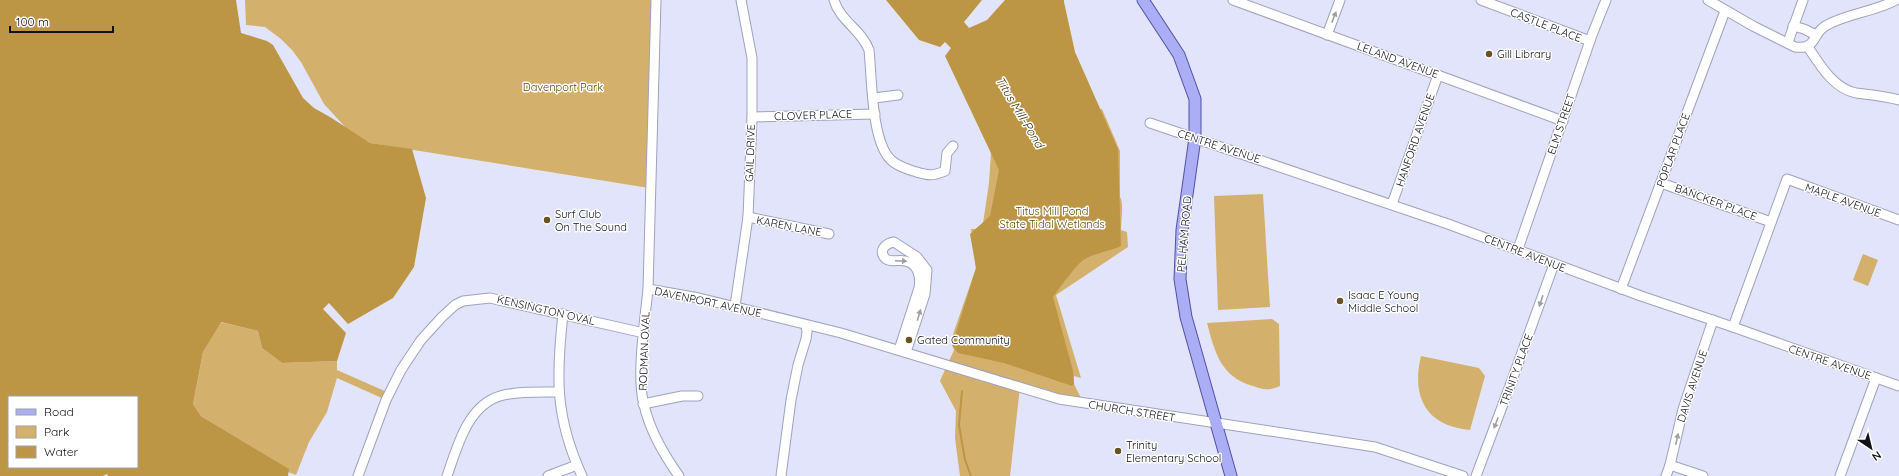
<svg xmlns="http://www.w3.org/2000/svg" width="1899" height="476" font-family="Quicksand,sans-serif">
<rect width="100%" height="100%" fill="#e1e4fb"/>
<g fill="#d3b16d">
<polygon points="245,0 652,0 649,188 370,143 347,129 324,104 301,62 292,50 281,39 265,27 246,25"/>
<path d="M1102,109L1120,151V197C1124,202 1121,221 1121,230L1127,232L1128,247L1056,295L1081,378L1074,376V384L1084,404L1020,387L1010,476H960L955,438L956,411L940,381L954,350L952,345L953,341L951,340L976,268L971,229H976L983,223L989,183L991,152L980,129Z"/>
<polygon points="1263,194 1270,307 1218,310 1214,196"/>
<polygon points="1863,254 1878,260 1868,286 1853,280"/>
<path d="M1272,319L1279,324L1280,386C1268,391 1265,390 1253,386C1221,377 1215,353 1207,323Z"/>
<polygon points="220,322 258,331 262,348 282,363 337,361 337,370 387,392 384,399 337,378 327,412 309,442 296,475 288,472 288,469 201,416 193,404 203,352"/>
<path d="M1421,356L1479,368L1485,376L1470,430C1426,426 1411,397 1421,356Z"/>
</g>
<g fill="#bd9645" fill-rule="evenodd">
<path d="M0,0H236L241,33L267,41L273,45L303,98L314,108L330,117L370,143L412,149L426,198L414,267L393,298L348,324L329,303L323,309L346,333L337,361L282,363L262,348L258,331L221,322L203,352L193,404L201,416L289,469L288,476H108L107,474L103,476H0ZM9,397H137V467H9Z"/>
<path d="M886,0H982L964,22L969,28L987,20L1005,0H1064V2L1075,52L1118,149L1121,246C1109,252 1097,252 1085,259C1077,263 1060,288 1053,297L1073,371L1074,384L1072,386L1004,363L958,353L952,345L976,268L970,234L990,216L999,170L945,56L951,48L945,42L940,47L919,40Z"/>
</g>
<g fill="none" stroke-linecap="round" stroke-linejoin="round">
<polyline stroke="#bd9645" stroke-width="2" points="962,391 959,425 965,460 971,476"/>
<g stroke="#9ea2bc" stroke-width="11">
<g id="minor">
<polyline points="656,0 648,289 699,298 841,333 1059,399 1375,447 1463,476"/>
<path d="M834,0C840,21 861,29 869,50C872,77 871,141 891,160C897,166 905,168 913,171C927,175 931,177 945,171L947,153L953,146"/>
<polyline points="1233,0 1563,121"/>
<polyline points="1481,0 1590,41"/>
<path d="M1708,0L1753,26L1795,47C1818,50 1811,33 1827,25C1849,13 1874,12 1896,0"/>
<polyline points="1793,26 1804,29 1816,35"/>
<polyline points="1327,35 1340,0"/>
<polyline points="1788,42 1803,0"/>
<path d="M1808,47C1820,65 1833,88 1856,93C1871,95 1885,96 1899,100"/>
<polyline points="874,98 898,95"/>
<polyline points="752,117 875,114"/>
<polyline points="1150,123 1448,224 1641,296 1733,327 1899,386"/>
<polyline points="1661,183 1771,222"/>
<polyline points="1392,204 1438,75"/>
<polyline points="748,217 829,234"/>
<polyline points="1518,249 1592,35 1606,0"/>
<path d="M648,289C645,320 636,376 644,405C650,431 664,455 679,476"/>
<polyline points="1621,289 1725,11"/>
<polyline points="735,306 748,217 752,117 752,58 741,0"/>
<path d="M563,314C556,377 555,417 582,476"/>
<polyline points="1733,327 1787,179 1899,220"/>
<path d="M899,350L919,288C921,277 918,263 905,261C899,259 892,263 886,259C877,251 886,243 894,242L917,257L927,270L925,294L906,352"/>
<polyline points="643,404 682,396 698,396"/>
<polyline points="1670,465 1703,476"/>
<polyline points="358,476 386,400 401,370 421,340 442,317 455,305 463,301 490,298 644,333"/>
<path d="M447,476C457,448 467,406 500,396C518,391 540,392 558,392"/>
<polyline points="548,476 577,465"/>
<polyline points="781,476 791,400 798,365 806,339 807,332 806,325"/>
<polyline points="1476,476 1511,383 1554,264"/>
<polyline points="1666,476 1670,465 1683,409 1713,320"/>
<polyline points="1840,476 1876,378"/>
</g>
</g>
<g stroke="#5053a4" stroke-width="13">
<polyline id="major" points="1143,0 1179,55 1195,99 1195,138 1182,230 1180,279 1186,317 1231,476"/>
</g>
<use href="#minor" stroke="#fff" stroke-width="9"/>
<use href="#major" stroke="#abadf5" stroke-width="11"/>
</g>
<defs><path id="oneway-solid" d="M-6-.8H1V-3.2L6.5 0L1 3.2V.8H-6Z"/></defs>
<g fill="#9fa0a3">
<use href="#oneway-solid" transform="translate(1334 17) rotate(-69)"/>
<use href="#oneway-solid" transform="translate(901 261) rotate(3)"/>
<use href="#oneway-solid" transform="translate(1541 301) rotate(109)"/>
<use href="#oneway-solid" transform="translate(919 315) rotate(-73)"/>
<use href="#oneway-solid" transform="translate(1496 423) rotate(111)"/>
<use href="#oneway-solid" transform="translate(1677 439) rotate(-78)"/>
</g>
<g fill="#6a5323" stroke="#fff" stroke-width="1.5">
<circle cx="1489" cy="54" r="4"/>
<circle cx="547" cy="220" r="4"/>
<circle cx="1340" cy="301" r="4"/>
<circle cx="909" cy="340" r="4"/>
<circle cx="1118" cy="451" r="4"/>
</g>
<g text-anchor="middle" dominant-baseline="central" stroke-width="3" stroke-linejoin="round" paint-order="stroke">
<g font-size="11" fill="#10111a" stroke="#fff">
<text transform="translate(1546 25) rotate(21)">CASTLE PLACE</text>
<text transform="translate(1398 60) rotate(20)">LELAND AVENUE</text>
<text transform="translate(813 115) rotate(-2)">CLOVER PLACE</text>
<text transform="translate(1561 124) rotate(-71)">ELM STREET</text>
<text transform="translate(1415 140) rotate(-71)">HANFORD AVENUE</text>
<text transform="translate(1219 146) rotate(18)">CENTRE AVENUE</text>
<text transform="translate(1673 150) rotate(-70)">POPLAR PLACE</text>
<text transform="translate(750 153) rotate(-88)">GAIL DRIVE</text>
<text transform="translate(1843 200) rotate(20)">MAPLE AVENUE</text>
<text transform="translate(1716 202) rotate(20)">BANCKER PLACE</text>
<text transform="translate(789 226) rotate(11)">KAREN LANE</text>
<text transform="translate(1184 234) rotate(-85)">PELHAM ROAD</text>
<text transform="translate(1525 253) rotate(21)">CENTRE AVENUE</text>
<text transform="translate(708 302) rotate(12)">DAVENPORT AVENUE</text>
<text transform="translate(546 310) rotate(13)">KENSINGTON OVAL</text>
<text transform="translate(644 351) rotate(-88)">RODMAN OVAL</text>
<text transform="translate(1830 362) rotate(19)">CENTRE AVENUE</text>
<text transform="translate(1516 370) rotate(-70)">TRINITY PLACE</text>
<text transform="translate(1692 386) rotate(-72)">DAVIS AVENUE</text>
<text transform="translate(1132 411) rotate(9)">CHURCH STREET</text>
</g>
<g font-size="11" fill="#10111a" stroke="#fff" text-anchor="start">
<text x="1497" y="54">Gill Library</text>
<text x="555" y="214">Surf Club<tspan x="555" dy="13">On The Sound</tspan></text>
<text x="1348" y="295">Isaac E Young<tspan x="1348" dy="13">Middle School</tspan></text>
<text x="917" y="340">Gated Community</text>
<text x="1126" y="445">Trinity<tspan x="1126" dy="13">Elementary School</tspan></text>
</g>
<g font-size="11" fill="#644a08" stroke="#fff">
<text x="563" y="87">Davenport Park</text>
<text x="1052" y="211">Titus Mill Pond<tspan x="1052" dy="13">State Tidal Wetlands</tspan></text>
</g>
<g font-size="12" font-style="italic" fill="#43320f" stroke="#fff">
<text transform="translate(1020 112) rotate(59)">Titus Mill-Pond</text>
</g>
</g>
<rect x="8" y="396" width="130" height="72" fill="#ffffff" stroke="#9fa0a3"/>
<rect x="16" y="409" width="20" height="6" fill="#abadf5" stroke="#9fa0a3"/>
<text x="44" y="416" font-size="12" fill="#10111a">Road</text>
<rect x="16" y="426" width="20" height="12" fill="#d3b16d" stroke="#9fa0a3"/>
<text x="44" y="436" font-size="12" fill="#10111a">Park</text>
<rect x="16" y="446" width="20" height="12" fill="#bd9645" stroke="#9fa0a3"/>
<text x="44" y="456" font-size="12" fill="#10111a">Water</text>
<g transform="translate(1871 448) rotate(145)" stroke="#ffffff" stroke-width="3" paint-order="stroke">
<path d="M0-3L7 15L0 10L-7 15Z" fill="#10111a"/>
<text y="-6" font-size="11" font-weight="bold" text-anchor="middle" fill="#10111a">N</text>
</g>
<path d="M10 26v6h103v-6" fill="none" stroke="#10111a" stroke-width="2"/>
<text x="16" y="26" font-size="12" fill="#10111a" stroke="#ffffff" stroke-width="3" paint-order="stroke">100 m</text>
</svg>
